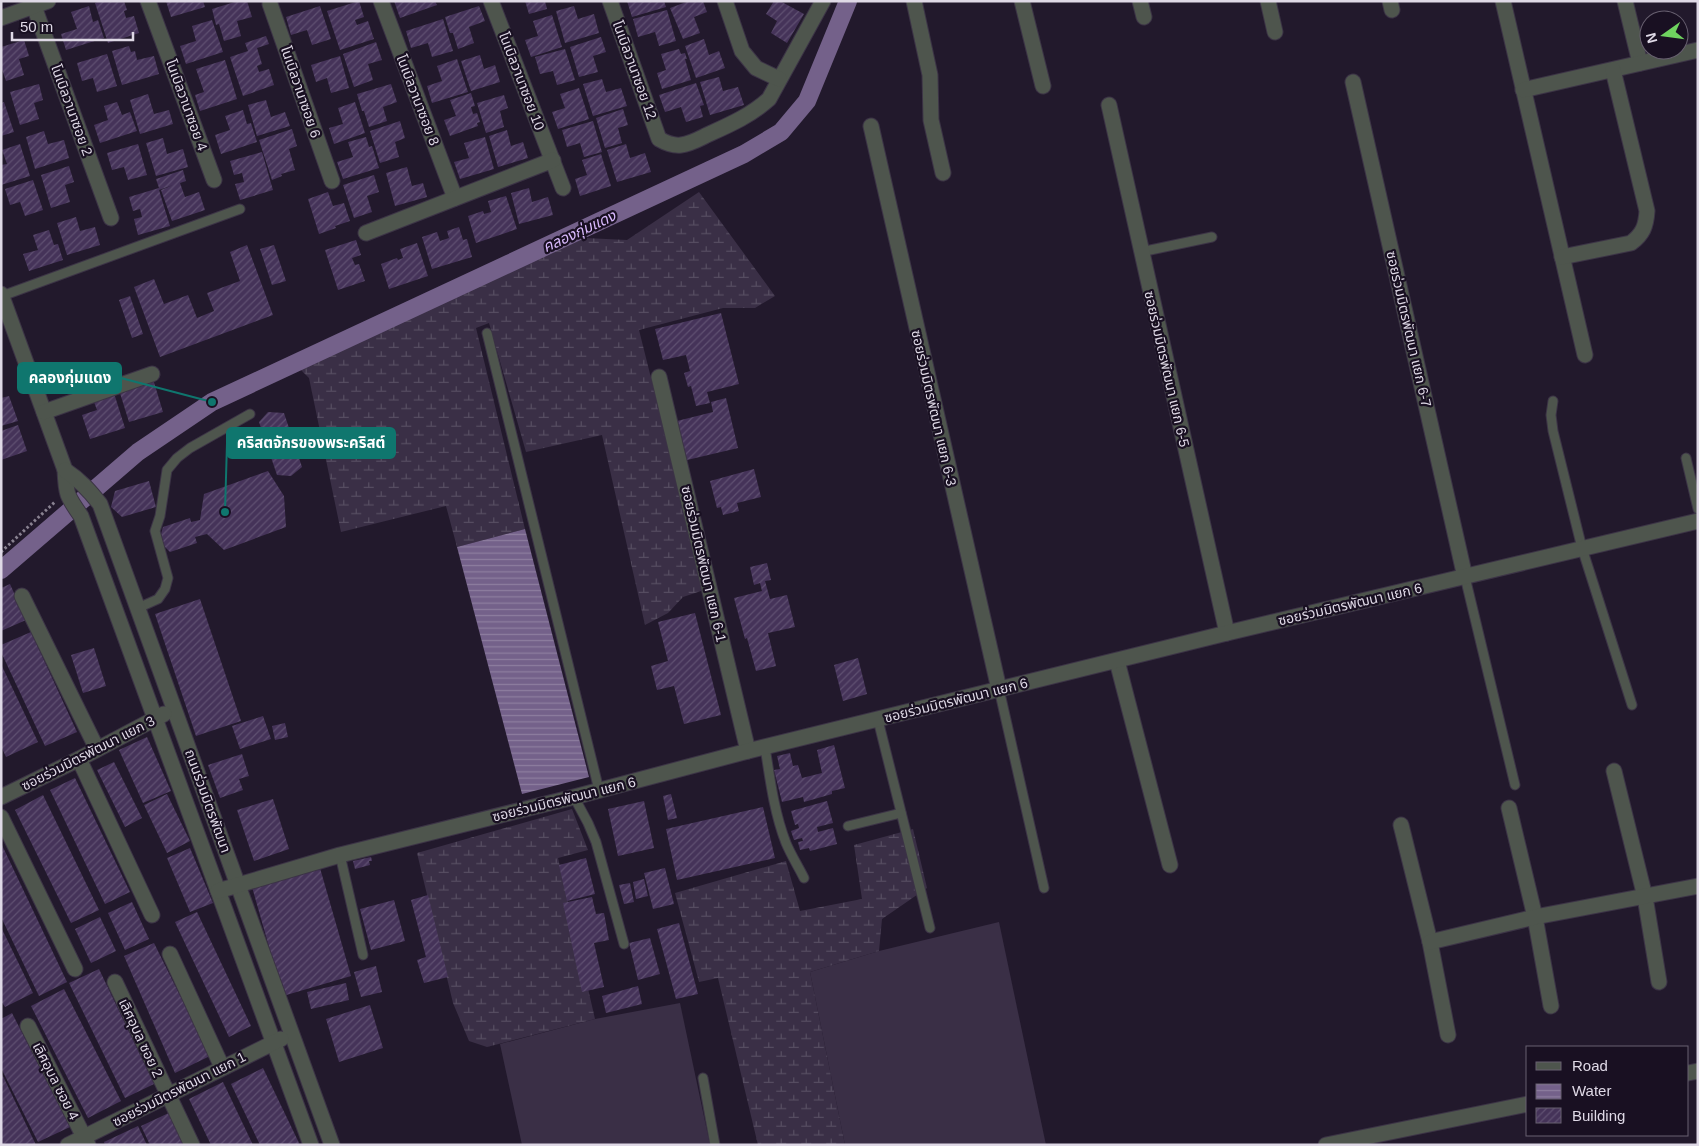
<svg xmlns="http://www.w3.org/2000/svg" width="1699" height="1146" font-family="Arial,'Noto Sans Thai',sans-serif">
<defs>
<pattern id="wetland-marsh" width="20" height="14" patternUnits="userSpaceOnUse" patternTransform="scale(1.25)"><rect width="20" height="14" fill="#3a2f46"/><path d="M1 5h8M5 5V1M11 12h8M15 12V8" fill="none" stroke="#564d61"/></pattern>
<pattern id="water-rules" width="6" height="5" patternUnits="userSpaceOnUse" patternTransform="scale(1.25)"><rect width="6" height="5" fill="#74618a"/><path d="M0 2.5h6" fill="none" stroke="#8e7ea0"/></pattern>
<pattern id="building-hatch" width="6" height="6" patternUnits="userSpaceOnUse" patternTransform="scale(1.25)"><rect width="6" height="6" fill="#453359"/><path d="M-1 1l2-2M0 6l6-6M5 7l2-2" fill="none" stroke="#5f5071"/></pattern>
</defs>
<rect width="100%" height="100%" fill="#22192c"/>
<g fill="#3a2f46">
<polygon points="999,922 1046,1145 845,1145 810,972 879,951"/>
<polygon points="680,1003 710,1145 522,1145 500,1044 595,1019"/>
</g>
<g fill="url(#wetland-marsh)">
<polygon points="699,192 775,296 755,308 723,308 639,330 704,590 683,597 668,613 645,625 602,435 526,452 489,323 476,328 525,529 457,547 446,506 341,532 309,378 298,367 585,238 627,240"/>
<polygon points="572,809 588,850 558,858 595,1019 487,1047 469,1041 453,1003 417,853"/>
<polygon points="913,829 927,888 882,919 879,951 810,972 845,1145 758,1145 718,978 699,982 675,893 786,861 800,911 862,899 854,845"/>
</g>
<polygon fill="url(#water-rules)" points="525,529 589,777 522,794 457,547"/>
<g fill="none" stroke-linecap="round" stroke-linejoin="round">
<polyline stroke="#74618a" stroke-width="18" points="1,570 138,452 212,402 744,154 781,132 807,101 848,1"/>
</g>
<g fill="url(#building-hatch)">
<polygon points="100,1 124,1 127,10 124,11 126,18 134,16 139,33 108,43 95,3"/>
<polygon points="166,1 203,1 205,7 171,17"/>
<polygon points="238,1 247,1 252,17 237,21 241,36 224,41 219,24 216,25 212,9"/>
<polygon points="359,1 364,17 355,20 357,25 368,21 374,39 340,50 327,11"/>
<polygon points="394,1 435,1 437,5 400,18"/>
<polygon points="525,1 545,1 547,9 529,14"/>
<polygon points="627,1 664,1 666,7 632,17"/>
<polygon points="689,1 703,1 707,12 694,17 700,33 683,39 670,8"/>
<polygon points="774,1 780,1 804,14 787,43 771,33 777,21 766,14"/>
<polygon points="89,6 93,22 98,20 104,38 66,50 61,34 77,29 71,12"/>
<polygon points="320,6 331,39 312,45 307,30 291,35 286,17"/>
<polygon points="479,6 485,21 469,27 474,43 458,49 453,33 450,33 445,17"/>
<polygon points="574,6 578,19 594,14 599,33 565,43 556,11"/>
<polygon points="667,10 676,41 659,46 655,32 638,37 633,19"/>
<polygon points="552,15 562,47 531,57 525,40 538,36 533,21"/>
<polygon points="443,19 453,51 432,57 428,43 411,48 406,31"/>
<polygon points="212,20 223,52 186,64 180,46 196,41 192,26"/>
<polygon points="266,36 269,44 257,48 262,64 257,66 259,72 269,69 274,85 243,96 230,57 248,51 245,43"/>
<polygon points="601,37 606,52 593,56 598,72 579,77 570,47"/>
<polygon points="704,39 709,55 719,51 725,68 696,78 685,46"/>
<polygon points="24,40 29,56 19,59 24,75 6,81 1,67 1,47"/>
<polygon points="376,42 382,60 368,64 373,80 354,87 343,54"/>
<polygon points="129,46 131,52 135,51 137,60 154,56 159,74 122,85 112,51"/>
<polygon points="565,49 575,80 557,85 553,71 540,74 535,57"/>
<polygon points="679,49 681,54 685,53 687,59 685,59 691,80 662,89 657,73 666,70 661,54"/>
<polygon points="107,54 117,86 97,92 93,78 82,81 77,63"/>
<polygon points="480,55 484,69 495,65 500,82 471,91 461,61"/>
<polygon points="340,56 349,88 331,93 327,78 316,82 311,65"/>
<polygon points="457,59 468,92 432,103 427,86 442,81 437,66"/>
<polygon points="225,60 237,99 200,111 195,95 204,92 196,69"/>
<polygon points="719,77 723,91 738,87 744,105 710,115 700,82"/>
<polygon points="602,79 606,92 621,88 627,106 593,116 583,84"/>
<polygon points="696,83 704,105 700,106 703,117 686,122 681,107 665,112 659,95"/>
<polygon points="39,84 43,100 34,103 39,119 20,125 10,92"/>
<polygon points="391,84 397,102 383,107 387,121 369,127 364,111 362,111 357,94"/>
<polygon points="579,88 589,119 558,129 552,112 565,108 560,94"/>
<polygon points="471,93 475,106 471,107 473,114 477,113 480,122 477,123 478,126 450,136 444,120 456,116 450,100"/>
<polygon points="148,94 154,114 169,110 173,124 140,134 130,100"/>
<polygon points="504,95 508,108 500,111 504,127 486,133 477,103"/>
<polygon points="266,100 271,117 285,112 290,126 257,136 248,105"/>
<polygon points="4,102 14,132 1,136 1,103"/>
<polygon points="117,102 122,115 130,112 137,131 100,143 94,125 108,120 104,106"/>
<polygon points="355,102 365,133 334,144 329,128 343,124 338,108"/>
<polygon points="623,109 628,125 618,128 622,143 605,148 596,118"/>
<polygon points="243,110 247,124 251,123 257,142 221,154 215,135 230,130 225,116"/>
<polygon points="400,121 405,138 395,142 399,157 380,163 370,131"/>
<polygon points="593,121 602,152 584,157 580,143 567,147 562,130"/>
<polygon points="292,129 297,146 289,149 295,170 281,174 282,176 272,180 259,140"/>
<polygon points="507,130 511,146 523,142 528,158 498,167 489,136"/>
<polygon points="44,131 48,144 64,140 69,158 35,169 26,137"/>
<polygon points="366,137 369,147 372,146 379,168 343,179 337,162 353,157 348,142"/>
<polygon points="485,137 494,169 460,179 454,162 469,158 464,143"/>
<polygon points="163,138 167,154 183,149 188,167 156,176 146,143"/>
<polygon points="20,144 30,176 1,185 1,165 7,164 2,150"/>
<polygon points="138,144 147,175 128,180 124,167 112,170 107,153"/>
<polygon points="626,144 630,158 645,153 651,172 617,182 607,150"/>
<polygon points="262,152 273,190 240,200 235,184 244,182 242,173 234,175 230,161"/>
<polygon points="601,154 611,186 580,196 575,179 587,175 582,160"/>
<polygon points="69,166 74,182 65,185 70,202 51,208 41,175"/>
<polygon points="407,167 412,186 423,183 427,197 395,206 386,173"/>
<polygon points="183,170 186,181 180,183 185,197 199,192 205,210 172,221 161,190 173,185 159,190 170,226 138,235 134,219 142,217 140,209 133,211 129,197 159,188 156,179"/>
<polygon points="374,175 379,192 367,196 372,212 354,218 343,185"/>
<polygon points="33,180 43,210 25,216 20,202 10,205 5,189"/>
<polygon points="529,188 532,202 548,197 553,215 519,224 511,193"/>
<polygon points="328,192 333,206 344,203 350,221 335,226 336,228 319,234 308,199"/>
<polygon points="506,196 517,229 476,243 468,216 483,211 484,214 491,212 488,201"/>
<polygon points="76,217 80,231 95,227 100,245 67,255 57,223"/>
<polygon points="459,227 463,240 467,239 472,257 432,269 422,237 437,232 440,241 449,238 447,231"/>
<polygon points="49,230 54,245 58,244 63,260 29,271 23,254 38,250 33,235"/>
<polygon points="356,240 361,255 352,258 355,265 359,264 365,281 338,290 325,250"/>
<polygon points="417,243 428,276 389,289 381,264 397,258 398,260 403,258 400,249"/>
<polygon points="247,245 273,315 160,357 134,287 154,279 164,304 188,295 197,318 214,311 207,293 240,281 230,252"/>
<polygon points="274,245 286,281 272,285 260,249"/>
<polygon points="130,296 143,334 132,338 119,300"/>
<polygon points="721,313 739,384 707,392 710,403 696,406 691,386 688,387 684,373 690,371 686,355 663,360 655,329"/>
<polygon points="153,379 163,412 129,422 119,390"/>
<polygon points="113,390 125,428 90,439 82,415 97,410 92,397"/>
<polygon points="9,396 18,421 1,426 1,398"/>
<polygon points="726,398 738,448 687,460 677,421 713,412 711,402"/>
<polygon points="268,412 284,413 302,467 291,476 277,475 259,422"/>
<polygon points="18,425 27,451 1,460 1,431"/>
<polygon points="754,469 761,497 737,503 739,511 723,515 721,507 717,508 710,481"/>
<polygon points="268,471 284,496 286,527 224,550 207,534 195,537 197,543 170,552 159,541 163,527 190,518 191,522 200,520 204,494"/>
<polygon points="149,481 156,507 122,517 111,507 115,491"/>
<polygon points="767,563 771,580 765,581 770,599 787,595 795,627 768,633 776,666 756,671 747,638 745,639 734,598 762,591 760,583 754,585 750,567"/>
<polygon points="10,584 26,620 1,631 1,588"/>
<polygon points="200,599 241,721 196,736 155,614"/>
<polygon points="695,613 721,715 684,724 674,686 657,690 651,666 668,661 658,622"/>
<polygon points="31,632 77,732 45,746 1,652 1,645"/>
<polygon points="94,648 106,686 83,693 71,655"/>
<polygon points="858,658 867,694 843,701 834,665"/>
<polygon points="1,664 38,742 6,757 1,746"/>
<polygon points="263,716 271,739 240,749 232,726"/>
<polygon points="285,723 288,737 275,740 272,726"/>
<polygon points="147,737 171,791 143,803 119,750"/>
<polygon points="834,745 845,788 832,791 832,794 804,802 803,797 782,802 774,770 780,769 777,756 790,753 793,766 798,765 802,778 822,773 817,750"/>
<polygon points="242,754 249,776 239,779 243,790 220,798 208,765"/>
<polygon points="114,762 142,818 125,827 97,770"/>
<polygon points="75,778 130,892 105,904 50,790"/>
<polygon points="167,794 190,841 167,853 144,805"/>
<polygon points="671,794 677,818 668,820 663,796"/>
<polygon points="43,795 99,910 71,923 15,810"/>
<polygon points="273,799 289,849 254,861 237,810"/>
<polygon points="644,801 654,848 618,856 608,809"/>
<polygon points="827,801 833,823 817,827 818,832 833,828 837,844 810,851 809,848 800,850 798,842 803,841 802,838 794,840 791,831 799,828 798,824 795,825 791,811"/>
<polygon points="763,807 775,858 677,880 666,829"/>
<polygon points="1,843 67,982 39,996 1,917"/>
<polygon points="190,848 213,903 190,912 167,858"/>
<polygon points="371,857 372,861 369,861 370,865 355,869 353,861"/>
<polygon points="586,858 595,894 567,901 559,865"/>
<polygon points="320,868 351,976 283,996 252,887"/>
<polygon points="665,868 674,904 653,909 644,873"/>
<polygon points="644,879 648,896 636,899 633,882"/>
<polygon points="630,883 634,902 624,904 619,885"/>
<polygon points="428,895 448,977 424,983 417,960 426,957 411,900"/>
<polygon points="592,897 596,914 604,913 609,940 594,943 604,987 582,992 563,903"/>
<polygon points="394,900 405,941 371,950 360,909"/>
<polygon points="132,902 149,939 125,950 108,913"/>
<polygon points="197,912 251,1026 229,1037 175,922"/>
<polygon points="100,917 116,951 91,963 75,929"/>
<polygon points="679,923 698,994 676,999 657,929"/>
<polygon points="1,927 33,993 5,1007 1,1001"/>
<polygon points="650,938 660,974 638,980 629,943"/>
<polygon points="154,943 210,1056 175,1073 124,956"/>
<polygon points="376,966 382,992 361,997 354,972"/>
<polygon points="99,969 154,1084 125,1098 69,983"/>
<polygon points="346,983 349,1000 311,1009 307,992"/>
<polygon points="638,986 642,1004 606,1013 602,996"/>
<polygon points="64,989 121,1101 88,1118 31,1006"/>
<polygon points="370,1005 383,1048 339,1062 326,1019"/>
<polygon points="12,1013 70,1127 38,1142 1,1068 1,1019"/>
<polygon points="263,1068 300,1145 260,1145 231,1084"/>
<polygon points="1,1072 36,1145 1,1145"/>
<polygon points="223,1082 253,1145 211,1145 189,1099"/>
<polygon points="173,1111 190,1145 150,1145 141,1126"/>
<polygon points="138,1126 147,1145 105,1145 104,1142"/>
</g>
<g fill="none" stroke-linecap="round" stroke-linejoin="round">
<g stroke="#3c3446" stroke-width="11">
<g id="lane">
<polyline points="1141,252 1212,237"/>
<polyline points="2,296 240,209"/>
<polyline points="487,333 599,790"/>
<polyline points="1553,401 1551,415 1553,431 1582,548 1632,705"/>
<polyline points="1686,458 1698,509"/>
<polyline points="1465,577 1515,785"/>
<polyline points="138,608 158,599 165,589 168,578 155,531 160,516 167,470 177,458 190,448 250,414"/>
<polyline points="999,689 1044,888"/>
<polyline points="878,720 930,928"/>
<path d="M765,747C770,779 774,812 786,843C791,855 798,866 804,878"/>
<polyline points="574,797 588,823 596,842 624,944"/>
<polyline points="848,826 901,813"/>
<polyline points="340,855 363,955"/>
<polyline points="703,1078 715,1145"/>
</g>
</g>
<g stroke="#3c3446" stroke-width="17">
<g id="street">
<polyline points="32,1 111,218"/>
<polyline points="148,1 214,180"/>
<polyline points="381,1 455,198"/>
<polyline points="491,1 563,188"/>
<path d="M610,1L659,139C666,143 673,146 681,145C690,144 699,139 707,135C729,125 750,116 769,99L823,1"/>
<polyline points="725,1 742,51 756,68 779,79"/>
<polyline points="914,1 930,75 931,120 943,173"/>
<polyline points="1022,1 1043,86"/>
<polyline points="1140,1 1144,17"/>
<polyline points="1268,1 1275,32"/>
<polyline points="1390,1 1392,10"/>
<polyline points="1503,1 1585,355"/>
<polyline points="1625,1 1640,63"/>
<polyline points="270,4 332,181"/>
<polyline points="1,18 48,1"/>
<polyline points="1353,82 1465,577"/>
<polyline points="1523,90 1698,50"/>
<polyline points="1109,105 1227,633"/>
<polyline points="871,126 999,689"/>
<polyline points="366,233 553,160"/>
<path d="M1562,257L1631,243C1643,234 1646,226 1647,211L1613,70"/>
<path d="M1,294L65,470C66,495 67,496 81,516L311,1145"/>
<polyline points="659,377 748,751"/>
<polyline points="44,412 152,374"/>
<path d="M65,470C80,480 89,490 100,504L332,1145"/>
<polyline points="22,596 97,749"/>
<polyline points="1117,661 1170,865"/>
<polyline points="79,759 152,915"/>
<polyline points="1614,771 1645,897 1659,982"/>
<polyline points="1,797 79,759 164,714"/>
<polyline points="1509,808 1535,917 1551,1006"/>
<polyline points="1,817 75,969"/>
<polyline points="1401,825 1430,942 1448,1035"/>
<polyline points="218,891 340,855 574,797 748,751 1227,633 1698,521"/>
<polyline points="1430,942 1535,917 1698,886"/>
<polyline points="170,954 222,1067"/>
<polyline points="115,982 192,1145"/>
<polyline points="28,1026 88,1145"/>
<polyline points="1688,1073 1698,1071"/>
<polyline points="68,1145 281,1039"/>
<polyline points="1326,1145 1528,1104"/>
</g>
</g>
<polyline stroke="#898291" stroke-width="3" stroke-dasharray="2.5 2.5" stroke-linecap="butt" points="1,552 56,501"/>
<use href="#lane" stroke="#4e554d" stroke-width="9"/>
<use href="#street" stroke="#4e554d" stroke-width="15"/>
</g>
<g text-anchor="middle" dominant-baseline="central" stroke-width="4.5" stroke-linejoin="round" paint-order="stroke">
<g font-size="14" fill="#dfd9e6" stroke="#191022">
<text transform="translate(635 70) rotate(70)">โนเบิลวานาซอย 12</text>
<text transform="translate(522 81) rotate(69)">โนเบิลวานาซอย 10</text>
<text transform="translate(301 92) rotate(71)">โนเบิลวานาซอย 6</text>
<text transform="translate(418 100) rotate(69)">โนเบิลวานาซอย 8</text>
<text transform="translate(187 105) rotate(70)">โนเบิลวานาซอย 4</text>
<text transform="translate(72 110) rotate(70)">โนเบิลวานาซอย 2</text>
<text transform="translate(1409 329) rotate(77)">ซอยร่วมมิตรพัฒนา แยก 6-7</text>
<text transform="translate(1167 369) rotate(77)">ซอยร่วมมิตรพัฒนา แยก 6-5</text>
<text transform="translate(934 408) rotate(77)">ซอยร่วมมิตรพัฒนา แยก 6-3</text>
<text transform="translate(704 564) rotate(77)">ซอยร่วมมิตรพัฒนา แยก 6-1</text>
<text transform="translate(1350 604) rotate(-13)">ซอยร่วมมิตรพัฒนา แยก 6</text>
<text transform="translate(956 700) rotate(-14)">ซอยร่วมมิตรพัฒนา แยก 6</text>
<text transform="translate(88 753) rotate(-27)">ซอยร่วมมิตรพัฒนา แยก 3</text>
<text transform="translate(564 799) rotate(-14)">ซอยร่วมมิตรพัฒนา แยก 6</text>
<text transform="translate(208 801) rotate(70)">ถนนร่วมมิตรพัฒนา</text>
<text transform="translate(141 1038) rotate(65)">เลิศอุบล ซอย 2</text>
<text transform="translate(56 1081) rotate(63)">เลิศอุบล ซอย 4</text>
<text transform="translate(179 1089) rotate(-27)">ซอยร่วมมิตรพัฒนา แยก 1</text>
</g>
<g font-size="15" font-style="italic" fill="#d9bafd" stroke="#191022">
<text transform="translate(579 231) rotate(-25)">คลองกุ่มแดง</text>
</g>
</g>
<path fill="none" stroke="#0f766e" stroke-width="2" d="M212 402L121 378M225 512L227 443"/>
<g fill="#0f766e" stroke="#191022" stroke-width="2">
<circle cx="212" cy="402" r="5"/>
<circle cx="225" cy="512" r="5"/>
</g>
<g fill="#0f766e" stroke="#0f766e" stroke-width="2">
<rect x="18" y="363" width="103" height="30" rx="5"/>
<rect x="227" y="428" width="168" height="30" rx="5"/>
</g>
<g font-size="15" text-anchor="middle" font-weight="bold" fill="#fff">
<text x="70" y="383">คลองกุ่มแดง</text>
<text x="311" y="448">คริสตจักรของพระคริสต์</text>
</g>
<rect width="1699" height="1146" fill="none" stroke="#dfd9e6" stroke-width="5"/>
<rect x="1526" y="1046" width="162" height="90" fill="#191022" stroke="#686070"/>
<rect x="1536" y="1062" width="25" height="8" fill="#4e554d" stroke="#686070"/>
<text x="1572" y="1071" font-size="15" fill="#dfd9e6">Road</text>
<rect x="1536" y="1084" width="25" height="15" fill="url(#water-rules)" stroke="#686070"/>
<text x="1572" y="1096" font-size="15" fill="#dfd9e6">Water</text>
<rect x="1536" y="1108" width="25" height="15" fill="url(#building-hatch)" stroke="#686070"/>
<text x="1572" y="1121" font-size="15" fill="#dfd9e6">Building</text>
<g transform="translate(1664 35) rotate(256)"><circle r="24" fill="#191022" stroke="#686070"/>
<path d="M0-4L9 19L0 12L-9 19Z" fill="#6fd35f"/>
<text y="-8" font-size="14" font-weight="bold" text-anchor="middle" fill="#dfd9e6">N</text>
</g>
<path d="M12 32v8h121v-8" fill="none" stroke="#dfd9e6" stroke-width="2.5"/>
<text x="20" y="32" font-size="15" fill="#dfd9e6" stroke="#191022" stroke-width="4" paint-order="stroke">50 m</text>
</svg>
